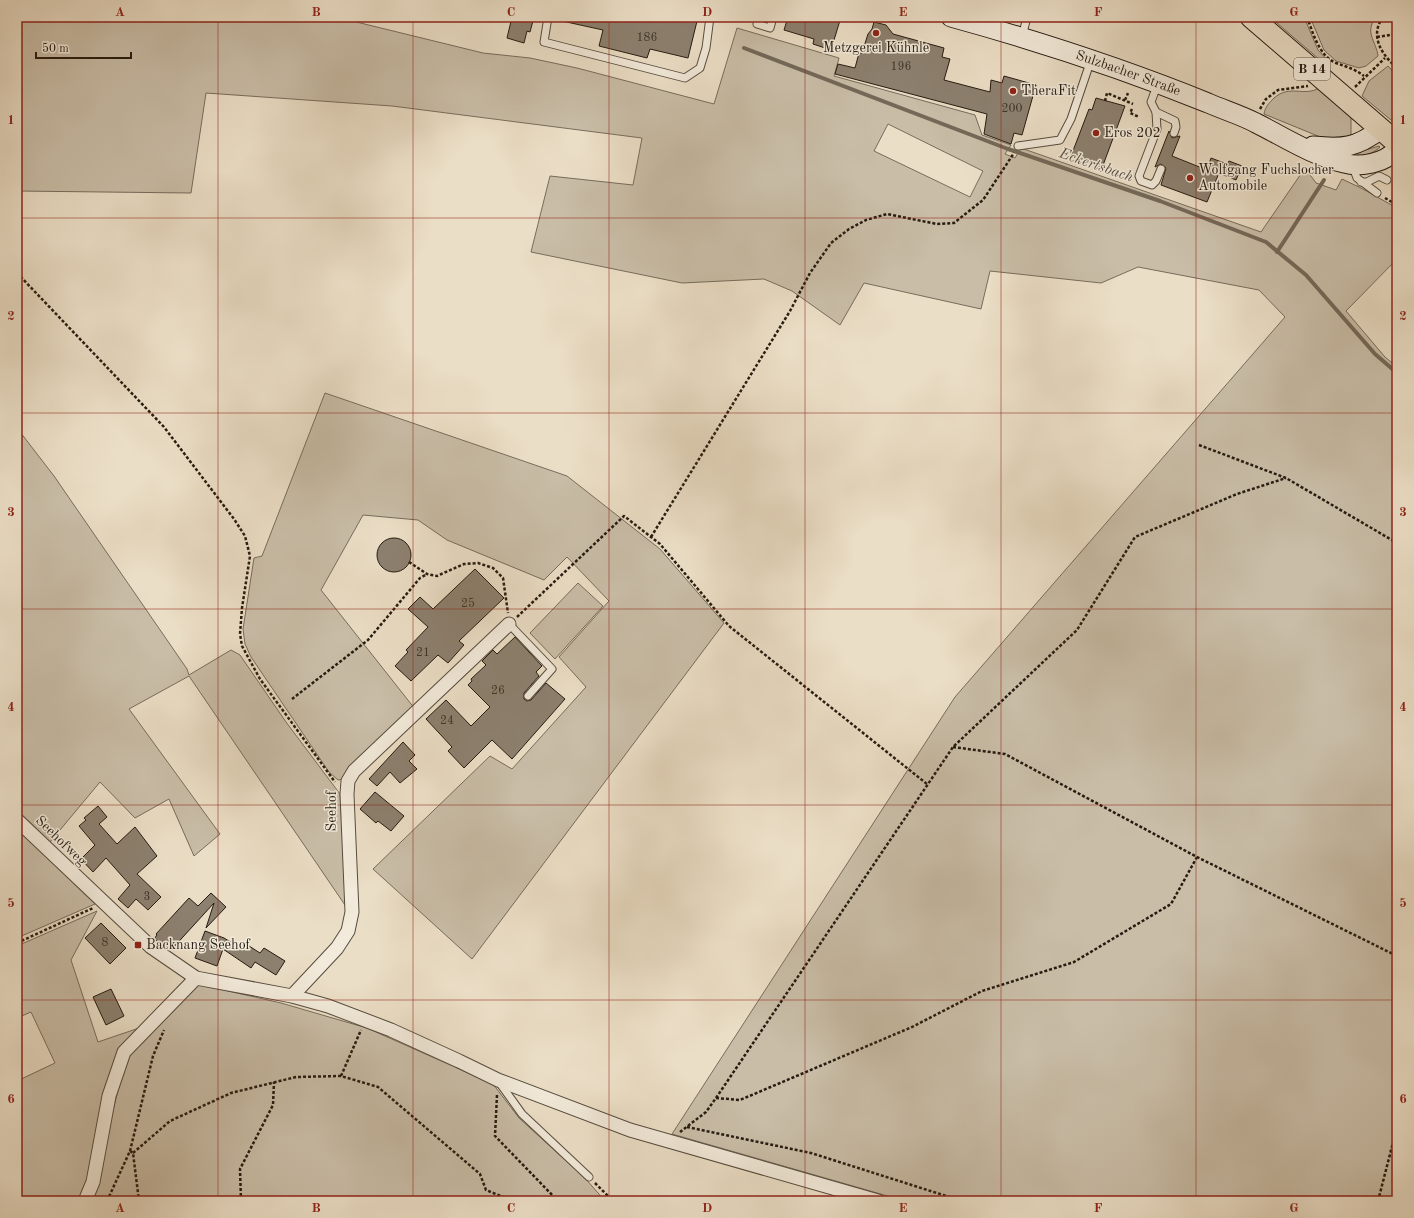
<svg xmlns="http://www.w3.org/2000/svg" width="1414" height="1218" font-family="'Old Standard TT',serif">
<rect width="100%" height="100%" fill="#ebdec6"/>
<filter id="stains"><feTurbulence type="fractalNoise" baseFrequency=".005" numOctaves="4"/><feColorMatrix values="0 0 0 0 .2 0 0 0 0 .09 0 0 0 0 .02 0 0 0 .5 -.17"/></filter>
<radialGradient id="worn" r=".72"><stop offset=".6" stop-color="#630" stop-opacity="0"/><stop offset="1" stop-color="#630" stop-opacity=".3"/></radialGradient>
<g fill="#c9bda7" stroke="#776c5c" fill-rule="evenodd">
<path d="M17,17H336L483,53L530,58L577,68L714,104L737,28L839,58L834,76L975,115L982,135L1011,145L1005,154L1015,158L1021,148L1261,232L1305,168L1316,183L1336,190L1342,179L1361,188L1397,208V259L1346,311L1385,357L1397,367V1201H905L672,1134L955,697L1285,317L1259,290L1138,267L1101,283L990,271L981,309L864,283L840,325L792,291L764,279L682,283L531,252L550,176L633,185L642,138L392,106L206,93L191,193L17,191ZM888,124L983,171L970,197L874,151Z"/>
<polygon points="1270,17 1304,17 1318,50 1330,63 1327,66"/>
<path d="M1310,17H1376C1364,33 1376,40 1378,56L1366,66L1359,68L1336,61L1324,50Z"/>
<polygon points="1388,66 1397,76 1397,125 1362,96 1369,81"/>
<path d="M1319,88L1351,116V134L1349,138L1330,141L1264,114C1265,107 1269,103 1274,98C1290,84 1304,97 1319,88Z"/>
<path d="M1379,146L1380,147C1369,157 1356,158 1343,153L1359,152Z"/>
<polygon points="325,393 567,476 660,549 724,623 472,959 373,869 490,756 512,769 586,687 559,657 609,601 567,557 544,580 447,540 418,520 363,515 321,590 415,709 344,779 338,780 329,772 251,657 245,644 243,629 254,558 262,556"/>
<polygon points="17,428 54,476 187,669 189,675 231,650 240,655 286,722 340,794 347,908 189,676 129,709 220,834 194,856 169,799 135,818 100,782 50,842 17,810"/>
<polygon points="578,583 603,606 555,659 530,633"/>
<polygon points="17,828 95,904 17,938"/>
<polygon points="97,911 71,960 98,1042 139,1028 128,1039 89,1182 81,1201 17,1201 17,1081 55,1063 31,1012 17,1018 17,946"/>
<polygon points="198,984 281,1003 367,1028 493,1084 519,1118 585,1178 605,1201 90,1201 125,1063 133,1049 160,1025"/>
</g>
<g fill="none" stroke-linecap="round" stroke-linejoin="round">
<g stroke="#746858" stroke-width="4">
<polyline points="744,48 1008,149 1160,201 1266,242 1306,275 1375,354 1397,373"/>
<polyline points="1277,252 1324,180"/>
</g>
</g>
<g fill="#8c806f" stroke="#251b10">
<polygon points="512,17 534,17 530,32 527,31 524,43 507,38"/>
<polygon points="563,17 698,17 688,58 650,49 647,58 599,46 603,30 562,21"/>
<polygon points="788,17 841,17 831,50 813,44 814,39 784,30"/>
<polygon points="874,22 886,25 893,34 944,48 942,57 950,59 944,80 990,92 991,80 1002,83 1004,76 1036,85 1022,135 1014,133 1011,144 984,134 987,114 835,74 838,64 855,68 859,53 862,53 868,34 872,29"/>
<polygon points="1096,98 1125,106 1102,168 1071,156 1089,109 1092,110"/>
<polygon points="1169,131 1172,138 1180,136 1172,156 1207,170 1211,158 1227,164 1229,161 1242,166 1236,180 1219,173 1207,202 1161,185 1166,168 1161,164 1155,167"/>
<circle cx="394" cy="555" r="17"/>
<polygon points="475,569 504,598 459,641 464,645 448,663 438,655 411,681 395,666 408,652 406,650 428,627 408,609 420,597 433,609"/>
<polygon points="515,637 542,666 536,672 539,676 524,693 524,699 527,701 531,700 546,683 565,699 512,759 492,740 464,768 448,751 452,747 426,719 446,700 471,726 490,707 468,685 472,681 471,679 486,665 482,661 493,650 497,654"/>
<polygon points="403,742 415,755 409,761 417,769 400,783 390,772 377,786 369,779"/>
<polygon points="375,792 404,816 391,831 378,821 376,823 360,809"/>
<polygon points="98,806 107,817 99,824 117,844 135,827 157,856 137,874 161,897 148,910 136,899 128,908 118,899 130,885 106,858 93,872 81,859 95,845 79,826 86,820 84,818"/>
<polygon points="211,893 226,907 206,928 214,903 172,949 169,950 154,939 157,935 156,934 189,898 198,906"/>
<polygon points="101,923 126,948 110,964 85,938"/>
<polygon points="205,931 224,938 242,949 246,944 260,953 264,948 285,961 276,975 255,962 251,968 223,949 217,966 195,958"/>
<polygon points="111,989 124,1016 106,1025 93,997"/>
</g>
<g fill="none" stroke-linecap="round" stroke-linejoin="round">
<g stroke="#564c3e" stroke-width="9">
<g id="lane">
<polyline points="548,17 544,42 685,78 700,68 706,48 710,17"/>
<polyline points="759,18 757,24 770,28 773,17"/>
<polyline points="1022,37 1027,17"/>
<polyline points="1158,83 1151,102 1156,112 1157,129 1139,176 1141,181 1152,185 1156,181 1161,169"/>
<polyline points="1156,112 1175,121 1176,127 1174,133"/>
<polyline points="1018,146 1060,140 1071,119 1091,60"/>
<polyline points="1352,165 1357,178 1377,193"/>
<polyline points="1361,182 1367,182 1379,176 1387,180"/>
<polyline points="509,624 552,669 528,696"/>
<polyline points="499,1082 522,1114 589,1177"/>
</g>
</g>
<g stroke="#564c3e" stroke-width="15">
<g id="street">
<polyline points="17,820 151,947 196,978 292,996 328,1006 391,1030 459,1061 498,1080 630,1130 878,1201"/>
<polyline points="292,996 337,948 348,931 352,912 347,794 348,781 354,771 509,624"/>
<polyline points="85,1201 93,1182 109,1096 124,1052 196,978"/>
</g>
</g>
<g stroke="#251b10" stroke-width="21">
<g id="secondary">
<path id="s1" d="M951,17C1038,41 1124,69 1208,103C1224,110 1241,115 1256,123C1284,137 1313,156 1344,163C1360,168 1386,163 1397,149"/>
<path d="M1313,146C1343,149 1356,148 1381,129"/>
</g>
</g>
<g stroke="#251b10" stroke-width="23">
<polyline id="primary" points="1251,17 1397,143"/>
</g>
<g stroke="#251b10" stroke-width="2.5" stroke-dasharray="3 2" stroke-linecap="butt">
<path d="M1307,17C1313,33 1319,56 1336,63C1347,67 1355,69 1364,76"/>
<path d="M1383,17C1369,36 1382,55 1397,68"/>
<polyline points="1377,37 1397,34"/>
<polyline points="1355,87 1385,58"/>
<polyline points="1125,100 1128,93"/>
<polyline points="1105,101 1107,93 1133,104"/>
<polyline points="1132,109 1130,113 1139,117"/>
<polyline points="1260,109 1266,99 1278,90 1308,86"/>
<polyline points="1385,198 1397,205"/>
<polyline points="17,273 164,427 234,519 245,536 250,556 242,608 240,634 242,646 260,679 335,782"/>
<polyline points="1199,445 1286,478 1397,543"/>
<polyline points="651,537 790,311 810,273 831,243 849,229 866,220 887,214 937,224 954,223 983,200 1014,153"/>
<polyline points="409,562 427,574 437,576 464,564 478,563 493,568 503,578 508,613"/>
<polyline points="517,617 624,516 660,544 729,626 927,784"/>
<polyline points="292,699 368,640 420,578 427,574"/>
<polyline points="953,747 1005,754 1197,857 1397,956"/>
<polyline points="17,943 93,908"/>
<polyline points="341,1076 361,1030"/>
<polyline points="497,1095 495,1136 558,1201"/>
<polyline points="716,1098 740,1100 912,1027 982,991 1074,962 1171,904 1197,857"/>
<polyline points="687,1127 811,1153 962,1201"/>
<polyline points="680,1132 706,1112 716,1098 953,747 1077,630 1135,537 1237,494 1286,478"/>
<polyline points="130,1151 133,1153 139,1201"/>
<polyline points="133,1153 170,1121 231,1093 296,1077 341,1076 378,1087 480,1174 486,1190 513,1201"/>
<polyline points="595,1183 613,1201"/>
<polyline points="107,1201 130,1151 153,1056 164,1030"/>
<polyline points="241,1201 240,1169 273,1105 274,1082"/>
<polyline points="1378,1201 1397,1127"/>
</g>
<use href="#lane" stroke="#f2eada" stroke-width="7"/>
<use href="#street" stroke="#f2eada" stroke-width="13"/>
<use href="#secondary" stroke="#f2eada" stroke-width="19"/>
<use href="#primary" stroke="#ebdec6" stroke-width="21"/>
</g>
<path fill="none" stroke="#8f2418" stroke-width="1" stroke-opacity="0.55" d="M218,17V1201M413,17V1201M609,17V1201M805,17V1201M1001,17V1201M1196,17V1201M17,218H1397M17,413H1397M17,609H1397M17,805H1397M17,1000H1397"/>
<g fill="#8f2418" stroke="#f2eada" stroke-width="1.5">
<circle cx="876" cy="33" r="4"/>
<circle cx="1013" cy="91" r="4"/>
<circle cx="1096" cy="133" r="4"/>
<circle cx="1190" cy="178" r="4"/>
<rect x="134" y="941" width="8" height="8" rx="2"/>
</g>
<g text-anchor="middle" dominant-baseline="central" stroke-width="3" stroke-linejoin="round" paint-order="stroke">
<g font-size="12" fill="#3f3428">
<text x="647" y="38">186</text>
<text x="901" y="67">196</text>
<text x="1012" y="109">200</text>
<text x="468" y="604">25</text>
<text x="423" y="653">21</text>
<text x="498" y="691">26</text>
<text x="447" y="721">24</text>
<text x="147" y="897">3</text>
<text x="105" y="943">8</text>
</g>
<rect fill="#f2eada" stroke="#62594d" stroke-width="1" x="1294" y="58" width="36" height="22" rx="3"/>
<g font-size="13" font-weight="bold" fill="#251b10">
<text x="1312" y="69">B 14</text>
</g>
<g font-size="14" fill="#251b10" stroke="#f2eada" text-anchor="start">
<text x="876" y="48" text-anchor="middle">Metzgerei Kühnle</text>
<text x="1021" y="91">TheraFit</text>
<text x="1104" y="133">Eros 202</text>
<text x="1198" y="170">Wolfgang Fuchslocher<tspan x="1198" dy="16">Automobile</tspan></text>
<text x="146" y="945">Backnang Seehof</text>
</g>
<g font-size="14" fill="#251b10" stroke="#f2eada">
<text stroke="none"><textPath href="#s1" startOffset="186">Sulzbacher Straße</textPath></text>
<text transform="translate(332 811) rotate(-90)">Seehof</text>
<text transform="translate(61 841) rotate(44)">Seehofweg</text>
</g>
<g font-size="15" font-style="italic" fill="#594f40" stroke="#f2eada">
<text transform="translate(1096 166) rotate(19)">Eckertsbach</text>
</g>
</g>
<rect width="1414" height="1218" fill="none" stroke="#ebdec6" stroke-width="44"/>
<path d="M36 52v6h95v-6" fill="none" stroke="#251b10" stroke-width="2"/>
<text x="42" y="52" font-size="12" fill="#251b10" stroke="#f2eada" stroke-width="3" paint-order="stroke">50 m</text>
<rect x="22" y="22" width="1370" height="1174" fill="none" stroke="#8f2418" stroke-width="1.5"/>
<g font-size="13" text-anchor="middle" font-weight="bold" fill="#8f2418">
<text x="120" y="16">A</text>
<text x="316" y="16">B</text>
<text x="511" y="16">C</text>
<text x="707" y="16">D</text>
<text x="903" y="16">E</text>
<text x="1098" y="16">F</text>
<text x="1294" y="16">G</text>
<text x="11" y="124">1</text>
<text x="1403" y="124">1</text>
<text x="11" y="320">2</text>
<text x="1403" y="320">2</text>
<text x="11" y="516">3</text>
<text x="1403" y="516">3</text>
<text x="11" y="711">4</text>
<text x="1403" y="711">4</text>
<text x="11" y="907">5</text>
<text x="1403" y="907">5</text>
<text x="11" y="1103">6</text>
<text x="1403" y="1103">6</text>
<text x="120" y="1212">A</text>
<text x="316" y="1212">B</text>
<text x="511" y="1212">C</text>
<text x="707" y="1212">D</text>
<text x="903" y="1212">E</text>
<text x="1098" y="1212">F</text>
<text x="1294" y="1212">G</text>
</g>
<rect width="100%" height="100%" filter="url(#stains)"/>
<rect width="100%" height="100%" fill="url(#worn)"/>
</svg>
